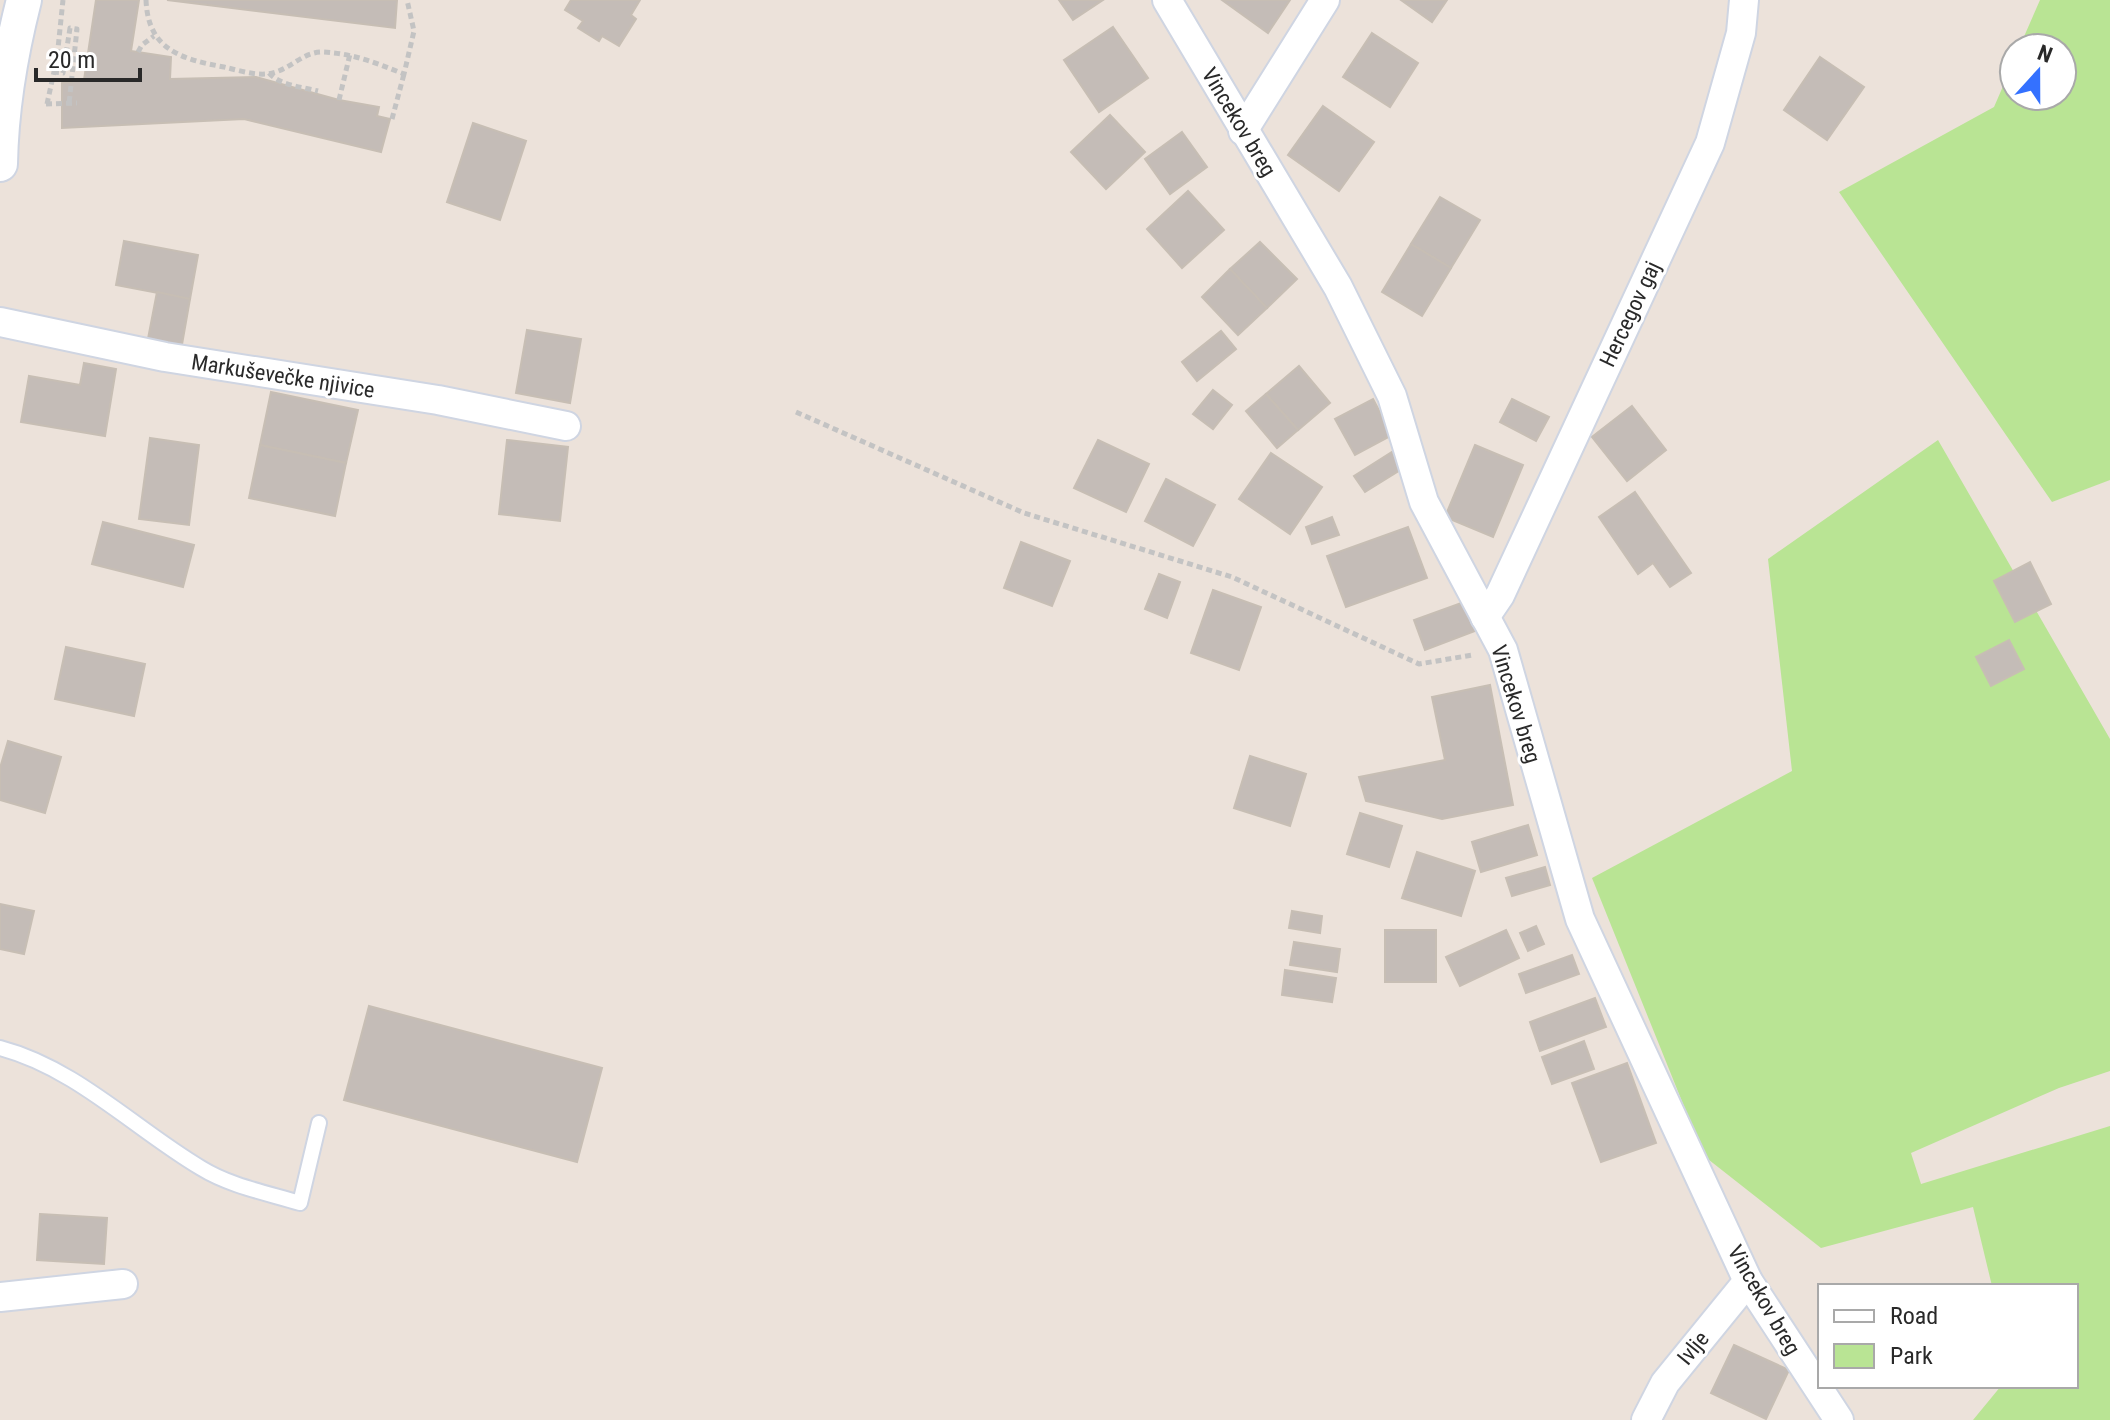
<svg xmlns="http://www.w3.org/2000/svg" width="2110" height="1420" font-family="'Roboto Condensed',sans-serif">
<rect width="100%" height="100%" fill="#ece2da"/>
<g fill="#b9e494">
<polygon points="2040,0 2110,0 2110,480 2052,502 1839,192 1994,107 2014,61 2014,96 2062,96 2062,48 2019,48"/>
<polygon points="1938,440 2110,739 2110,1071 2059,1088 1911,1153 1921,1184 2110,1126 2110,1420 1973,1420 2001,1386 2076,1386 2076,1286 1992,1286 1973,1207 1821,1248 1704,1156 1592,878 1792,771 1768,559"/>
</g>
<g fill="#c4bcb7" stroke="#c7beb4" stroke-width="2">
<polygon points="96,0 139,0 131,51 171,57 170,79 256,77 339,100 379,107 377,116 390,119 381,152 244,119 62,128 62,83 84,80"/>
<polygon points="167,0 397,0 395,28"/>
<polygon points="571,0 640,0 631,15 636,19 619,46 602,36 599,41 578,28 583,21 565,10"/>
<polygon points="1059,0 1103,0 1073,20"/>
<polygon points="1222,0 1290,0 1268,33"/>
<polygon points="1401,0 1447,0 1432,22"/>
<polygon points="1113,27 1148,78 1099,112 1064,60"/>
<polygon points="1372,33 1418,63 1390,107 1343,77"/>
<polygon points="1820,57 1864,87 1827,140 1784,110"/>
<polygon points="1323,106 1374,142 1339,191 1288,155"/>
<polygon points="1110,115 1145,152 1106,189 1071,152"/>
<polygon points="473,123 526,141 500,220 447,202"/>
<polygon points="1182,132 1207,167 1170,194 1145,159"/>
<polygon points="1188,191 1224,230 1182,268 1147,229"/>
<polygon points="1440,197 1480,220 1451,268 1411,244"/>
<polygon points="124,241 198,255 190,299 116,285"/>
<polygon points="1260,242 1297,279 1267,308 1230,269"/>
<polygon points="1411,244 1451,268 1422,316 1382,292"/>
<polygon points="1230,269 1267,308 1238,335 1202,297"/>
<polygon points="157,292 190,299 181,350 147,344"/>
<polygon points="527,330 581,339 570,403 516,393"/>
<polygon points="1221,331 1236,349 1197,381 1182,362"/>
<polygon points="84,363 116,369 105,436 21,422 29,376 80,385"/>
<polygon points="1299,366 1330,403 1298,430 1266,394"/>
<polygon points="1213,390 1232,405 1213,429 1193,414"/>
<polygon points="271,392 358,410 346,463 260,445"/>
<polygon points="1266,394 1298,430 1277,448 1246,411"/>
<polygon points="1373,399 1392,435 1355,455 1335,419"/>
<polygon points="1512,399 1549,417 1536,441 1500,422"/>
<polygon points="1632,406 1666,450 1627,481 1592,437"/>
<polygon points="150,438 199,445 189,525 139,519"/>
<polygon points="507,440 568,447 560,521 499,514"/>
<polygon points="1098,440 1149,464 1126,512 1074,488"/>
<polygon points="260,445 346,463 335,516 249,498"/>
<polygon points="1475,445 1523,465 1493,537 1445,517"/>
<polygon points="1392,452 1402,469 1365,492 1354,476"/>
<polygon points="1271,453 1322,487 1290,534 1239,499"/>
<polygon points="1166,479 1215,505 1193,546 1145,521"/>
<polygon points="1635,492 1691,573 1670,587 1653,563 1638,574 1599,517"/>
<polygon points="1332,517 1339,535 1312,544 1306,527"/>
<polygon points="103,522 194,545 183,587 92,564"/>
<polygon points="1408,527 1427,578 1346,607 1327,556"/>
<polygon points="1021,542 1070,561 1052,606 1004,588"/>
<polygon points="2030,562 2051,604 2015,622 1994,581"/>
<polygon points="1159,574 1180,582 1167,618 1145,609"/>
<polygon points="1213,590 1261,607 1239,670 1191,653"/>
<polygon points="1464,602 1475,631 1425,650 1414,620"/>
<polygon points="2009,640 2024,669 1991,686 1976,657"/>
<polygon points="66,647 145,664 134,716 55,699"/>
<polygon points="1490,685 1513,805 1442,819 1366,801 1359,777 1445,760 1432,697"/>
<polygon points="8,741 61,757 45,813 0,800 0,768"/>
<polygon points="1250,756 1306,774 1290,826 1234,808"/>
<polygon points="1360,813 1402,826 1389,867 1347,854"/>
<polygon points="1528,825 1537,855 1481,872 1472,842"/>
<polygon points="1417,852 1475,871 1461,916 1402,898"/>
<polygon points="1545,867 1550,885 1512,896 1506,878"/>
<polygon points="0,904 34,911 24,954 0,949"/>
<polygon points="1292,911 1322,916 1320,933 1289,928"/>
<polygon points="1536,926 1544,944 1528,951 1520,933"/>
<rect x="1385" y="930" width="51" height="52"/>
<polygon points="1506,930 1519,958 1460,986 1446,957"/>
<polygon points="1294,942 1340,949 1337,972 1290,965"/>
<polygon points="1572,955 1579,974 1526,993 1519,974"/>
<polygon points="1285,970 1336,978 1332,1002 1282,995"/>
<polygon points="1595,998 1606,1027 1540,1051 1530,1022"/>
<polygon points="369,1006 602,1068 577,1162 344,1100"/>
<polygon points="1584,1041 1594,1069 1552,1084 1542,1057"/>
<polygon points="1627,1063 1656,1143 1601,1162 1572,1083"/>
<polygon points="40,1214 107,1218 104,1264 37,1260"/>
<polygon points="1734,1345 1789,1370 1766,1419 1711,1393"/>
</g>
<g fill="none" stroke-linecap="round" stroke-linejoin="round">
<g stroke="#cfd5e2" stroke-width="18">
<path id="service" d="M0,1048C76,1068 135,1129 201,1168C230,1186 267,1193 300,1203L319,1123"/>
</g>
<g stroke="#cfd5e2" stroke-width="32">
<g id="minor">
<polyline points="1167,0 1338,287 1392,396 1424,502 1503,650 1580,919 1748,1281 1839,1420"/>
<polyline points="1243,131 1325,0"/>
<polyline points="0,322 165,357 438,400 566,426"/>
<polyline points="1485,617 1500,595 1710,143 1741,33 1744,0"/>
<polyline points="0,1297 123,1284"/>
<polyline points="1646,1420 1665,1383 1748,1281"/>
</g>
</g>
<g stroke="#cfd5e2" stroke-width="38">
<path id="tertiary" d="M0,164C1,107 10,55 24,0"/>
</g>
<g stroke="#c3c3c3" stroke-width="5" stroke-dasharray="6 4" stroke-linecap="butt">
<path d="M146,0C148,50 181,59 224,67C237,70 253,75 266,74C289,72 301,52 322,52C352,53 376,63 404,74L414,31L407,0"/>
<polyline points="138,52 142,45 154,36"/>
<polyline points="53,72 63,73 70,28 77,29 69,104"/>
<path d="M269,73C279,85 302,87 318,91"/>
<polyline points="339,100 350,54"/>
<polyline points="46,104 77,103"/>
<polyline points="47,104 57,58 63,0"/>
<polyline points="392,119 404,74"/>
<polyline points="796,412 1024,513 1232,577 1419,664 1472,655"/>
</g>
<use href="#service" stroke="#fff" stroke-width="14"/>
<use href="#minor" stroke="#fff" stroke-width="28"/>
<use href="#tertiary" stroke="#fff" stroke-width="34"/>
</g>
<g text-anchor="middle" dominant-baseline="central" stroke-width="6" stroke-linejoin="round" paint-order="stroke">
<g font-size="22" fill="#292929" stroke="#fff">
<text transform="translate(1239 122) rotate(59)">Vincekov breg</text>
<text transform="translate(1630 314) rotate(-65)">Hercegov gaj</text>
<text transform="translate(283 376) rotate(9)">Markuševečke njivice</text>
<text transform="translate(1516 704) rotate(73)">Vincekov breg</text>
<text transform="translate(1764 1300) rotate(60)">Vincekov breg</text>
<text transform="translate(1693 1348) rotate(-51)">Ivlje</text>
</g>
</g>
<rect x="1818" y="1284" width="260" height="104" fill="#ffffff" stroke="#a9a9a9" stroke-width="2"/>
<rect x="1834" y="1310" width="40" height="12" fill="#ffffff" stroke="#a9a9a9" stroke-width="2"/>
<text x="1890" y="1324" font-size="24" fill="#292929">Road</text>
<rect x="1834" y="1344" width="40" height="24" fill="#b9e494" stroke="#a9a9a9" stroke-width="2"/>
<text x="1890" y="1364" font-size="24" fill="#292929">Park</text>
<g transform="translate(2038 72) rotate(21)"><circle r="38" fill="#ffffff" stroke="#a9a9a9" stroke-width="2"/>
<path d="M0-6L14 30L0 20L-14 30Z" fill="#3471ff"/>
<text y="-12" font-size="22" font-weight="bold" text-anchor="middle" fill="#292929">N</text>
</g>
<path d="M36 68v12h104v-12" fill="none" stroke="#292929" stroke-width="4"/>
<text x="48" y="68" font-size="24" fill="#292929" stroke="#ffffff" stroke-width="6" paint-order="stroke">20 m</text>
</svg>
